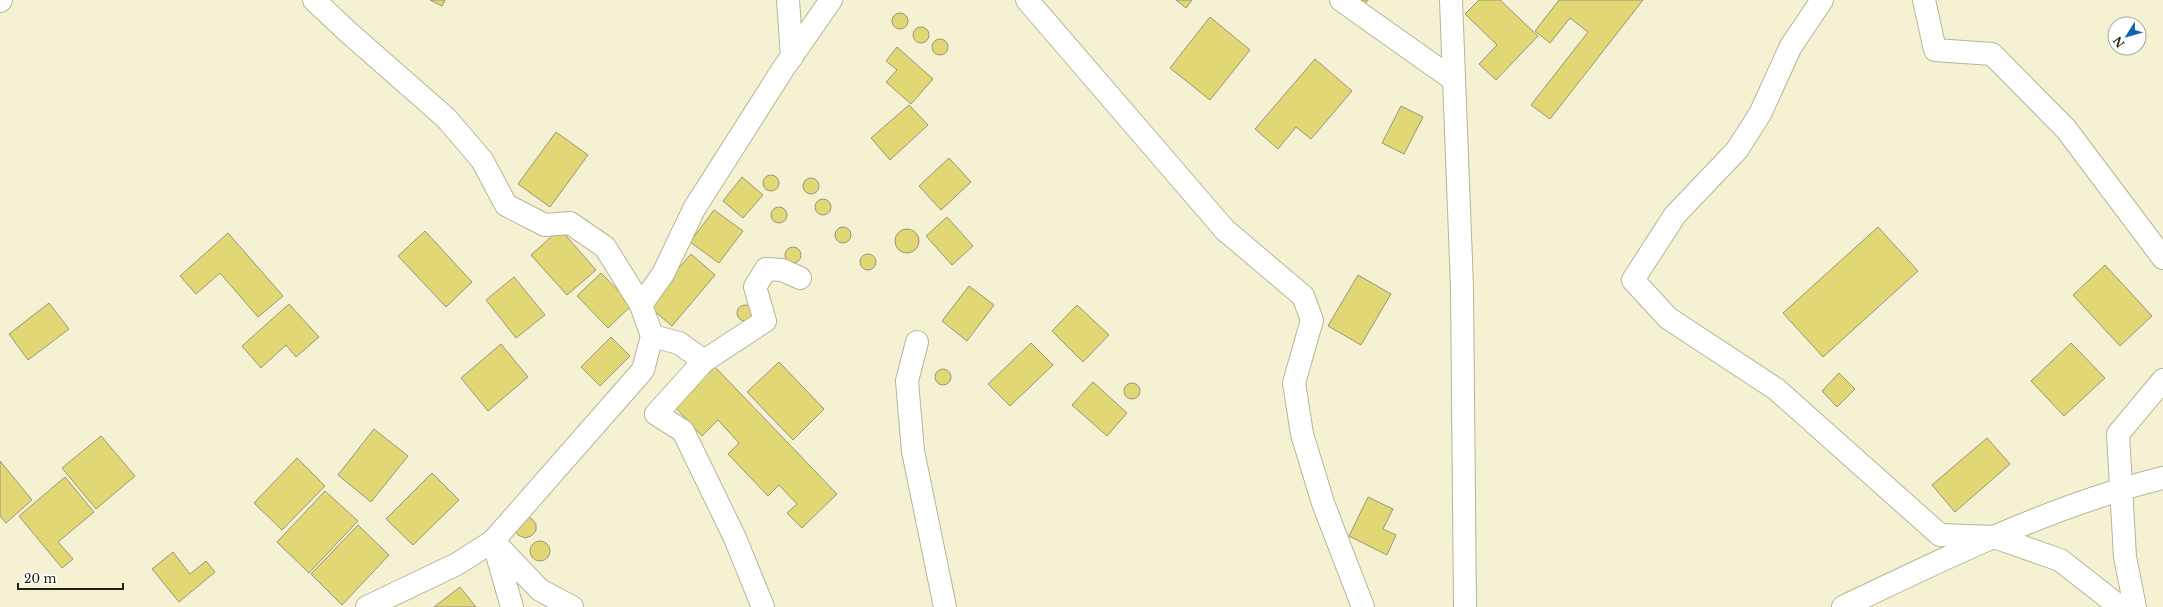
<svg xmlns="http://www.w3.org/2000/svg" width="2163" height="607" font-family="'Libre Baskerville',serif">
<rect width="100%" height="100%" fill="#f5f2d3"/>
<g fill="#e1d775" stroke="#99977a">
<polygon points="430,0 445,0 442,6"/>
<polygon points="1176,0 1192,0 1186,8"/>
<polygon points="1352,0 1368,0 1362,8"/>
<polygon points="1479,0 1500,0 1538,36 1496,80 1479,64 1497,45 1465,14"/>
<polygon points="1559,0 1643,0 1550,119 1531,105 1588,32 1570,18 1550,43 1535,31"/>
<circle cx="900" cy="21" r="8"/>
<polygon points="1210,17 1250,50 1210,100 1170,68"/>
<circle cx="921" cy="35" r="8"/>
<circle cx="940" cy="47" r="8"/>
<polygon points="897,47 933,79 911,104 886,82 897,70 886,61"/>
<polygon points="1315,59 1352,91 1311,139 1296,127 1278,149 1255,129"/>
<polygon points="909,105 928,125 890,160 871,138"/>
<polygon points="1401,106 1423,117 1404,154 1382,143"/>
<polygon points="556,132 588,155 550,207 518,184"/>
<polygon points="949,158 971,182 941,210 919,186"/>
<circle cx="771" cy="183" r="8"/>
<polygon points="742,177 763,195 743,218 723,201"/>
<circle cx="811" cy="186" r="8"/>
<circle cx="823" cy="207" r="8"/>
<circle cx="779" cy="215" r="8"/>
<polygon points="714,210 743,231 719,263 690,242"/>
<polygon points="947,217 973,246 952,265 926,236"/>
<circle cx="843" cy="235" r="8"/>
<polygon points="1878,227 1918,271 1823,357 1783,313"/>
<polygon points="560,229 596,270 567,295 531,255"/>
<circle cx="907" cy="241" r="12"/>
<polygon points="425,231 472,282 446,307 398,256"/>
<polygon points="228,233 283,296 258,317 220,273 196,294 180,276"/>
<circle cx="793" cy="255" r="8"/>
<circle cx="868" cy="262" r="8"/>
<polygon points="691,254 715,275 672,326 647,305"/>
<polygon points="2105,265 2152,316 2120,346 2073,295"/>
<polygon points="601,273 632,305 608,328 577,296"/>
<polygon points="1358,275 1391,294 1361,345 1328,326"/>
<polygon points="514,277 545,315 516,338 486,300"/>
<polygon points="969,286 994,305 967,341 942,321"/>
<polygon points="49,303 69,329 28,360 9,334"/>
<polygon points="289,304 319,337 296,357 286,345 261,368 242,346"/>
<circle cx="745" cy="313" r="8"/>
<polygon points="1077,305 1109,335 1083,362 1052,331"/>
<polygon points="611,337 630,356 600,386 581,367"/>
<polygon points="1031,343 1053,365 1010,406 988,384"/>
<polygon points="2071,343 2105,378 2064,416 2031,381"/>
<polygon points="501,344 528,377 488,411 461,378"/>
<polygon points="779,362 824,409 793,440 747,392"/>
<polygon points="715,367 837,494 802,528 787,513 797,504 779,485 768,496 728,454 739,443 718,420 702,436 674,406"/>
<circle cx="943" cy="377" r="8"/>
<polygon points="1839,373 1855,389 1837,407 1822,391"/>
<polygon points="1093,382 1127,413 1107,436 1072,405"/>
<circle cx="1132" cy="391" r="8"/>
<polygon points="374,429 408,456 371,502 338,475"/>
<polygon points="101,436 135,476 96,509 62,468"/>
<polygon points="1987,438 2010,464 1955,512 1932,485"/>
<polygon points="297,458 325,486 282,530 254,503"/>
<polygon points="0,461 32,500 6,523 0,516"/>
<polygon points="432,473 459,500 413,545 386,519"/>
<polygon points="65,477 94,512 58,542 73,559 62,568 19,516"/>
<polygon points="325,491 358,521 309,573 277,542"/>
<polygon points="1368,497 1393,509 1383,529 1396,535 1387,555 1349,536"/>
<polygon points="526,516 532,519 536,524 536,531 531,536 525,538 518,535 514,530"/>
<polygon points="358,525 389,555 342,605 311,574"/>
<circle cx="540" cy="551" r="10"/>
<polygon points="173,552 190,574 206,561 215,572 179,602 152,569"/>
<polygon points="460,587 476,607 434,607"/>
</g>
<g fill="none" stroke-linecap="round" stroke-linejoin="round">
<g stroke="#b7b597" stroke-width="24">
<g id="street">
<polyline points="314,0 348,32 446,118 482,160 506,205 545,225 570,223 605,247 641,305"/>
<polyline points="788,0 792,57"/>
<polyline points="1027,0 1225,230 1303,296 1312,320 1294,383 1302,434 1323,503 1363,607"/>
<polyline points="1341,0 1454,80"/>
<polyline points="1451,0 1462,287 1465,607"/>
<polyline points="1822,0 1791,46 1760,114 1737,150 1675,215 1633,280 1668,318 1776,389 1940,535 1994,537 2060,560 2120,607"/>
<polyline points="1924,0 1935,50 1992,54 2066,129 2163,258"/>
<polyline points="0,1 1,0"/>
<polyline points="652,336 679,343 704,361"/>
<polyline points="917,342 907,381 913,451 945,607"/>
<polyline points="367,607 457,564 493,541 643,370 652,336 641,305 663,274 694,209 783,69 831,0"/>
<polyline points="512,607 493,541 540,590 572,607"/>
<polyline points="763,607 735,538 683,431 656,414 704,361 765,321 755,287 766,269 782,270 800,278"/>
<path d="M1843,607C1945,558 2053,505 2163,478"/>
<polyline points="2135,607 2125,557 2118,434 2163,380"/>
</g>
</g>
<use href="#street" stroke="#fff" stroke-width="22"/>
</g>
<g transform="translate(2127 36) rotate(233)"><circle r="19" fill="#ffffff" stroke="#a7a6a1"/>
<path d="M0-3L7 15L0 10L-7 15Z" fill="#1161af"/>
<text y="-6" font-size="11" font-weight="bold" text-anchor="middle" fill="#222115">N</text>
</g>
<path d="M18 583v6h105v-6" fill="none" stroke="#222115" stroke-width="2"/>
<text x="24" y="583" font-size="12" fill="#222115" stroke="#ffffff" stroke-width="3" paint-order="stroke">20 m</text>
</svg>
